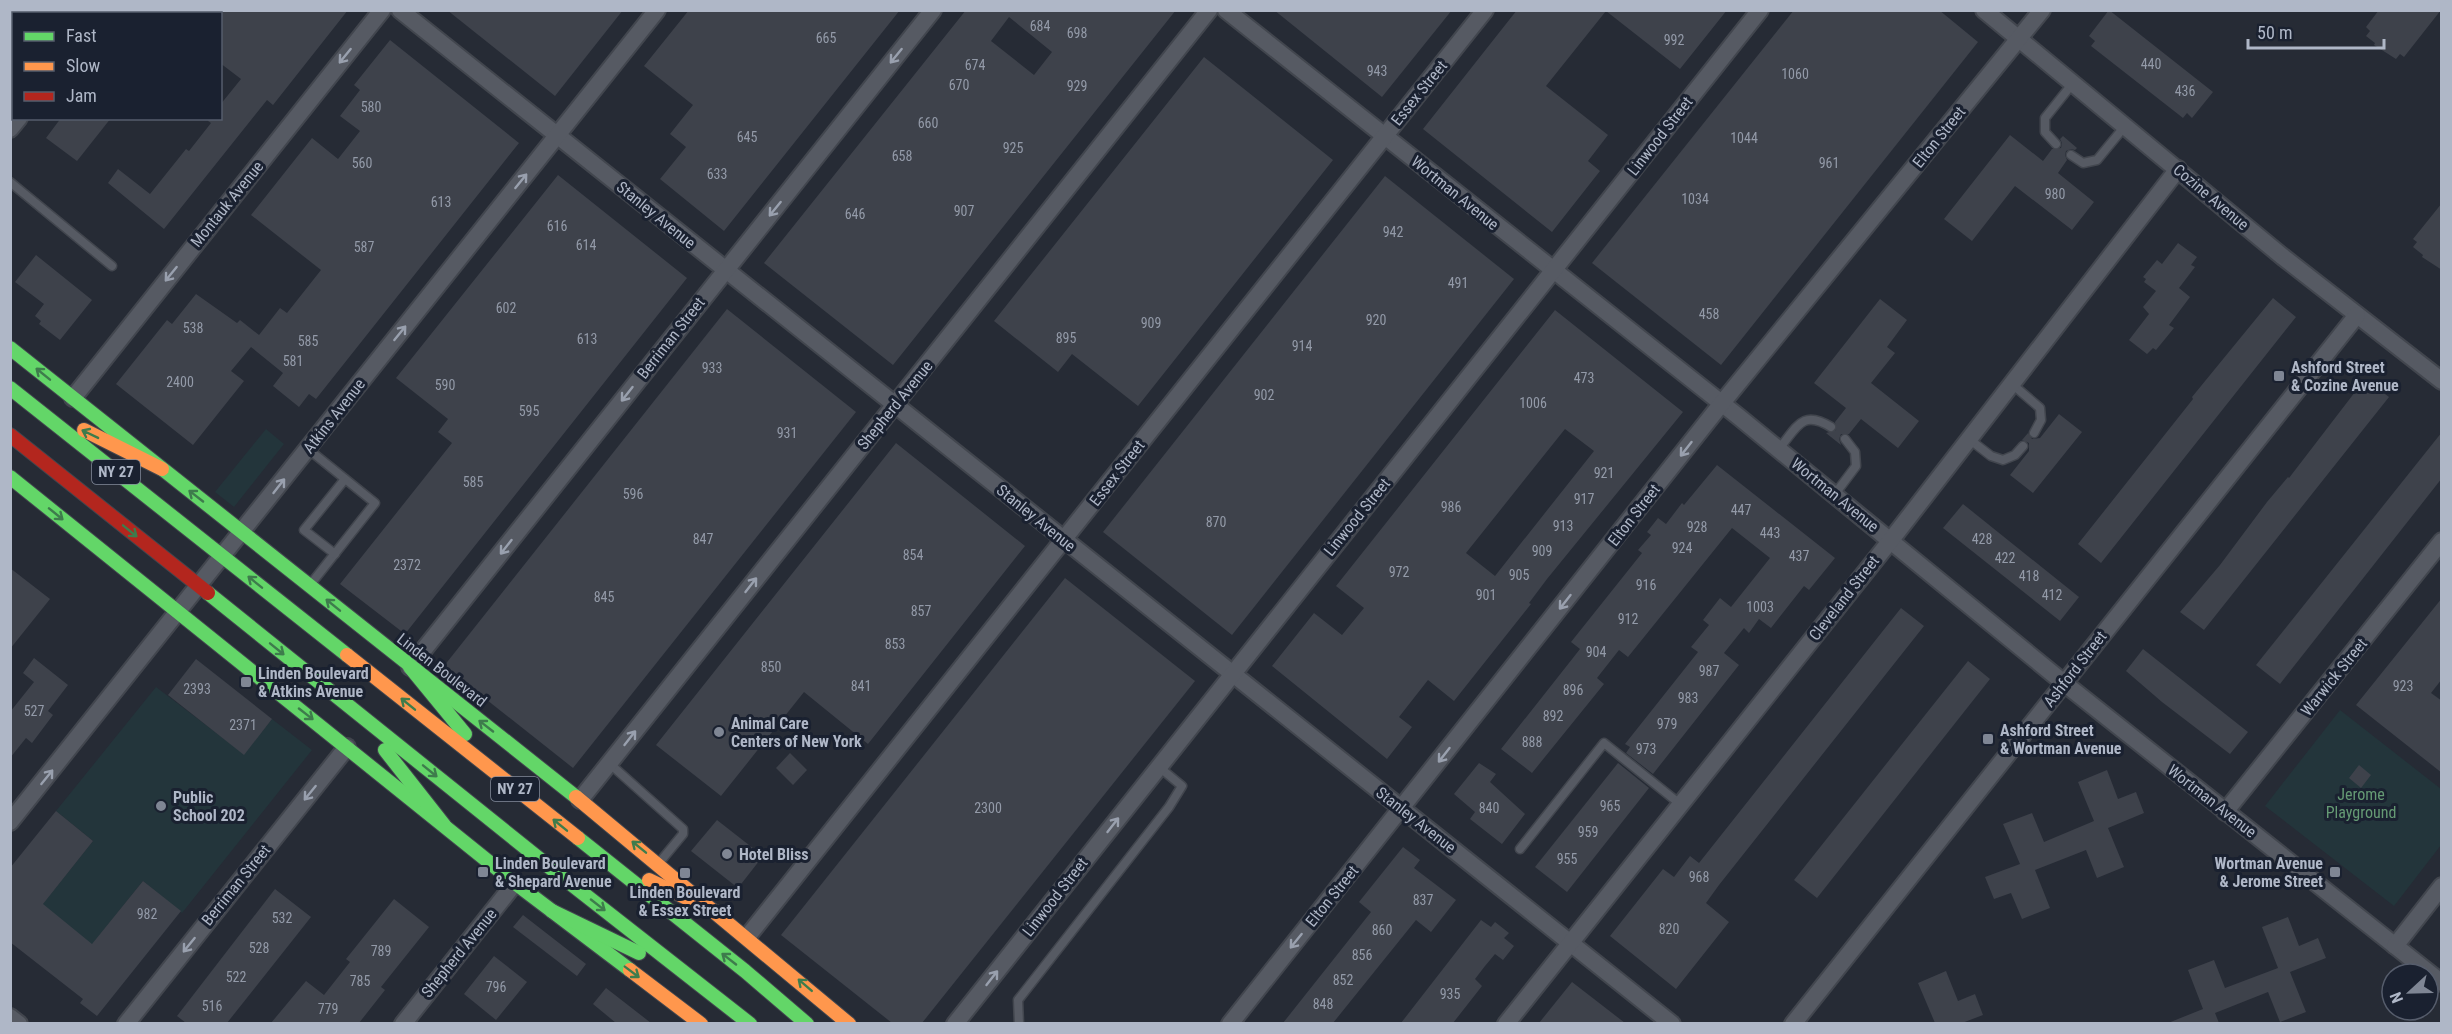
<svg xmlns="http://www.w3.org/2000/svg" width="2452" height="1034" font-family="'Roboto Condensed',sans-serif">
<rect width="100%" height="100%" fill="#262b35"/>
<g fill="#23353b">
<polygon points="266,429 284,444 234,507 215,492"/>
<polygon points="156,687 244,754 272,719 312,750 182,913 143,881 87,951 37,911 93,841 56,811"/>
<polygon points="2340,710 2441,789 2441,845 2394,906 2265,806"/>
</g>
<g fill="#3e424b" fill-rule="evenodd">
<polygon points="220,10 348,10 273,105 267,100 164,229 108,183 118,169 150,194 186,149 189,151 211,123 208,121 210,118 220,118 220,105 241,79 220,63"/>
<polygon points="447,10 623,10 555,96"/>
<polygon points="689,10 900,10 724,231 660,179 686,147 670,134 693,105 644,66"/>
<path d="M966,10H1176L893,365L764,263ZM1009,17L1052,52L1034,75L991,41Z"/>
<polygon points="1274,10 1452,10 1382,97"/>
<polygon points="1517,10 1727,10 1680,69 1606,11 1546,86 1608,135 1588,161 1600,171 1552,232 1423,129"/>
<polygon points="1794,10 1939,10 1978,42 1721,365 1592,263"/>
<polygon points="2109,10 2213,92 2192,118 2187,113 2183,118 2091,46 2095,41 2089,36"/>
<polygon points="2379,10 2441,10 2404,57 2400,54 2396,59 2374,45 2375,43 2366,36 2370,31 2366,27"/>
<polygon points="390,40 519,143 316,399 309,394 299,407 273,386 283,373 251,347 231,371 244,381 193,445 116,384 167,320 172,324 196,294 237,323 240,320 259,335 280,308 287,313 321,270 251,215 312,138 338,159 360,131 340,116 360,90 354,85"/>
<polygon points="1204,57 1333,160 1138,406 1072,354 1058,372 994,321"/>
<polygon points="61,118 111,118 77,161 46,138"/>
<polygon points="2010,135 2043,161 2052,149 2061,148 2062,143 2060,139 2063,136 2077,148 2075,150 2071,149 2066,151 2065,155 2067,160 2058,173 2094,202 2072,230 2015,186 1972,241 1944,219"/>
<polygon points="558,175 687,278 405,634 340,584 452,443 438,432 448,419 396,378"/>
<polygon points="1385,176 1514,279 1232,635 1103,532"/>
<polygon points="2442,203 2442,270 2422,257 2423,255 2413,247 2417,242 2413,239"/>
<polygon points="2178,243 2197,257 2191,265 2195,267 2179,288 2190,297 2169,325 2174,328 2156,350 2153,348 2147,354 2129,340 2149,314 2143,307 2156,291 2144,282 2146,279 2143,277 2157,260 2162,264"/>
<polygon points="36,255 92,300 60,340 39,324 41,321 35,316 44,304 15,282"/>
<polygon points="2273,298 2296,317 2101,563 2078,544 2193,399 2192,397"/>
<polygon points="1880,299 1907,320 1887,347 1895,353 1871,383 1919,421 1898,448 1861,419 1849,434 1841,434 1839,439 1841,445 1826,433 1836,430 1835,422 1846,408 1814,383"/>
<polygon points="727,309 856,412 573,768 444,666"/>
<path d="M1555,310L1683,412L1547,579L1529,603L1531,604L1454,701L1428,680L1399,717L1412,727L1387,759L1272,666L1314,613L1342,635L1364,608L1336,586ZM1565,429L1594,451L1495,576L1466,553Z"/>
<polygon points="2365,379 2389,397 2204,630 2180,612 2220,565 2267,502 2288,477 2289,478"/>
<polygon points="2059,414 2082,432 2033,493 2010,475 2029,451 2029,443 2022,440 2028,433 2032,439 2040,438"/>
<polygon points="2442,432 2442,478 2280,684 2256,665"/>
<polygon points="896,443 1025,546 868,744 804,692 721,796 656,745"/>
<polygon points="1717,465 1835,558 1809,590 1804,586 1771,628 1759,619 1749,633 1744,628 1724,653 1739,665 1653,774 1626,753 1630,747 1625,744 1698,652 1691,647 1709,625 1703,620 1720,598 1731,607 1770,558 1732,528 1628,657 1619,650 1597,678 1604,684 1532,773 1501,749 1580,649 1571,642 1642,553 1638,550 1651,535 1647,532 1658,518 1666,524 1682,503 1684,505"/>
<polygon points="1963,504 2079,597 2060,621 1943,528"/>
<polygon points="10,568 50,599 10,649"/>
<polygon points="1065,578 1195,681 922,1023 892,1023 781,935"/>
<polygon points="2442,598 2442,679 2431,693 2442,701 2442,773 2356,705"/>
<polygon points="1901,608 1924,626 1719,885 1706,903 1729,922 1676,989 1610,936 1663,869 1674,877 1690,856 1699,863"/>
<polygon points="2143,649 2248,732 2230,754 2162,702 2126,671"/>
<polygon points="34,658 68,685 48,711 53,715 32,743 26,738 10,758 10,712 34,682 23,673"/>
<polygon points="196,659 272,719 244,755 168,695"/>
<polygon points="1968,661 1990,679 1817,898 1794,880"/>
<polygon points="790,753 807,770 793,785 776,768"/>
<polygon points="1479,763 1496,774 1490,782 1525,814 1502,844 1470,819 1475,812 1454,794"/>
<polygon points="1618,763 1649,788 1567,892 1535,867"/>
<polygon points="2359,765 2371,775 2361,788 2349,778"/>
<polygon points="2107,770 2118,799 2136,792 2144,813 2108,828 2124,867 2097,878 2086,850 2035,870 2050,908 2022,919 2011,893 1994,899 1985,877 2020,864 2003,824 2032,813 2044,842 2094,821 2078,782"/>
<polygon points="56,811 93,841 43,904 92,944 143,881 181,911 97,1016 80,1003 83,999 10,942 10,868"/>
<polygon points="717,820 763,856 738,888 691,851"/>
<polygon points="1403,847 1420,860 1414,868 1456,900 1431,932 1416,920 1333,1023 1283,1023 1371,912 1359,902"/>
<polygon points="275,889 311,917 227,1023 186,1023 177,1016"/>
<polygon points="394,899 429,927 381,987 385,990 359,1023 271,1023 306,981 324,995 350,962 346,959"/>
<polygon points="523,915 586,964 577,976 513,927"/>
<polygon points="2288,917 2299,946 2318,938 2326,958 2290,972 2306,1012 2280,1022 2268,992 2215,1013 2219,1023 2168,1023 2203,1009 2188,970 2214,960 2225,988 2278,968 2262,927"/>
<polygon points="1481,920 1491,927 1495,922 1509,933 1504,938 1514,946 1503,960 1495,954 1485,966 1475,979 1482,986 1453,1023 1401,1023"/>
<polygon points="494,956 527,982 496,1020 464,994"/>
<polygon points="1946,971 1958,1001 1975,994 1983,1015 1962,1023 1935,1023 1918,983"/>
<polygon points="1572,982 1625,1023 1539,1023"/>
<polygon points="606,988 651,1023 616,1023 593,1004"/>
</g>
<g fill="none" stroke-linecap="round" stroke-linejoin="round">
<g stroke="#42464e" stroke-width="11">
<g id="lane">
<polyline points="2056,144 2045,132 2045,118 2073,83"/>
<polyline points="2071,155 2083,163 2097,160 2125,126"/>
<polyline points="10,182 112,266"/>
<polyline points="2012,384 2040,408 2041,420 2034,433"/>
<polyline points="1969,439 1991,456 2003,460 2015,455 2023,446"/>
<polyline points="308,449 375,503 310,585"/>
<path d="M1779,449C1797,427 1802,409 1831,427"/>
<polyline points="1835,494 1856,466 1855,452 1845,439"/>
<polyline points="335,554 304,530 345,479"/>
<polyline points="610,764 683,829 683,834 659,863"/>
<polyline points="1520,849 1604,743 1680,804"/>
<polyline points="1019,1024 1018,1000 1169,807 1182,786 1159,767"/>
</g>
</g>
<g stroke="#42464e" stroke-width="20">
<g id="street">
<polyline points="400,10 1672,1024"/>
<polyline points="1226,10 1739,417 2064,683 2442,983"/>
<polyline points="1984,10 2283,257 2442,381"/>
<polyline points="103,14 105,10"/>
<polyline points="10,129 19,118"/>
<polyline points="73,398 382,10"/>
<polyline points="410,667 933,10"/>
<polyline points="580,800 1209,10"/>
<polyline points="2225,812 2442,541"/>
<polyline points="10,822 657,10"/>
<polyline points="748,936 1485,10"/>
<polyline points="2395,946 2442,886"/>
<polyline points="10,1017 19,1024"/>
<polyline points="126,1024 347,747"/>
<polyline points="403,1024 515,883"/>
<polyline points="955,1024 1760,10"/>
<polyline points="1230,1024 1722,403 2042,10"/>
<polyline points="1506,1024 1891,540 2178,169"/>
<polyline points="1793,1024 2357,315"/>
</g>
</g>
<g stroke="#42464e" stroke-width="16">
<g id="fast">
<polyline points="10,348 576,797"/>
<polyline points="10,388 347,655"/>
<polyline points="10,477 515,883 630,970"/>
<polyline points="208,593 552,869 750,1024"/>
<polyline points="410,667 465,734"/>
<polyline points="385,750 444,825"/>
<polyline points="578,838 745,971 807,1024"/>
<polyline points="552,911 639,953"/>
</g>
</g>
<g stroke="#42464e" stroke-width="16">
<g id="slow">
<polyline points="84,430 162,469"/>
<polyline points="347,655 578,838"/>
<polyline points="576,797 849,1024"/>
<polyline points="649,880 722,915"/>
<polyline points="630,970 701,1024"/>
</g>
</g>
<g stroke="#42464e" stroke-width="16">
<polyline id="jam" points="10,435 208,593"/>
</g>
<use href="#lane" stroke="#565a63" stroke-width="8"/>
<use href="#street" stroke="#565a63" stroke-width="16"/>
<use href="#fast" stroke="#63d668" stroke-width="14"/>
<use href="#slow" stroke="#ff974d" stroke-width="14"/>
<use href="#jam" stroke="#b3261e" stroke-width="14"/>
</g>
<defs><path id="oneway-shaft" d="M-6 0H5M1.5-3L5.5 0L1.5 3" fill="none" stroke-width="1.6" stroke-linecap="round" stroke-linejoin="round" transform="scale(1.5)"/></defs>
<g stroke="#99a0ae">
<use href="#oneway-shaft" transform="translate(345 56) rotate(129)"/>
<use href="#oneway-shaft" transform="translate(896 56) rotate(129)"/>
<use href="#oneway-shaft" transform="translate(521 181) rotate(-51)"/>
<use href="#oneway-shaft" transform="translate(775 209) rotate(129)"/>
<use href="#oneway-shaft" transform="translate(171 274) rotate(129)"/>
<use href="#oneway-shaft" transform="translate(400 333) rotate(-51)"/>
<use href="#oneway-shaft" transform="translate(627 394) rotate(128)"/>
<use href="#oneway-shaft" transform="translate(1686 449) rotate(128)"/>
<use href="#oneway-shaft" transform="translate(279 486) rotate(-52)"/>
<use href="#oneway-shaft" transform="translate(506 547) rotate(128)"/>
<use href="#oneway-shaft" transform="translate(751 585) rotate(-52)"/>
<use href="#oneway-shaft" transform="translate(1565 602) rotate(128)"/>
<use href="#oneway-shaft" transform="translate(630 738) rotate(-52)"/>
<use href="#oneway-shaft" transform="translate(1444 755) rotate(128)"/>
<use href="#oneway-shaft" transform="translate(47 777) rotate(-51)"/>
<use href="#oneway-shaft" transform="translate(310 793) rotate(129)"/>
<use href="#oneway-shaft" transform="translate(1113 825) rotate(-52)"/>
<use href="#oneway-shaft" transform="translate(1296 941) rotate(129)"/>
<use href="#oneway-shaft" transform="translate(189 945) rotate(129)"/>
<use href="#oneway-shaft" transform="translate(992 978) rotate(-52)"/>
</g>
<g stroke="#3e7c4c">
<use href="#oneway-shaft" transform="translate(43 374) rotate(-141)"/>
<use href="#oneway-shaft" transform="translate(90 434) rotate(-154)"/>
<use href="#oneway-shaft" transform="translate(196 496) rotate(-142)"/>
<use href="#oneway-shaft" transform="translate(56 514) rotate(39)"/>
<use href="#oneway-shaft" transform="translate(130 531) rotate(39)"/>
<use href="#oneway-shaft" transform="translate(255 582) rotate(-141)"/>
<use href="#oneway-shaft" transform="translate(333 605) rotate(-141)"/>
<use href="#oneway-shaft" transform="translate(277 649) rotate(39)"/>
<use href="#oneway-shaft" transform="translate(408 704) rotate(-141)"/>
<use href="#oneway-shaft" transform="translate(306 714) rotate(38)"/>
<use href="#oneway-shaft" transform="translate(486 726) rotate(-142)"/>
<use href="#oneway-shaft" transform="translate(430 771) rotate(39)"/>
<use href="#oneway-shaft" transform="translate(560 825) rotate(-141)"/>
<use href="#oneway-shaft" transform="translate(639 847) rotate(-141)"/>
<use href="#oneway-shaft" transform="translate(598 905) rotate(38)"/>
<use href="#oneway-shaft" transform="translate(729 959) rotate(-142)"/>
<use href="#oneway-shaft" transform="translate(632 972) rotate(37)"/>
<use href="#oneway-shaft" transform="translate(805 985) rotate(-139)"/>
</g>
<g fill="#7f8694" stroke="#1a2130" stroke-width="2">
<rect x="2273" y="370" width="12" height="12" rx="3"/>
<rect x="240" y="676" width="12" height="12" rx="3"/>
<circle cx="719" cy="732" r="6"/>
<rect x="1982" y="733" width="12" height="12" rx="3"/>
<circle cx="161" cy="806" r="6"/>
<circle cx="727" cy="854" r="6"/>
<rect x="477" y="866" width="12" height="12" rx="3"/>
<rect x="2329" y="866" width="12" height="12" rx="3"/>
<rect x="679" y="867" width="12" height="12" rx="3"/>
</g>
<g text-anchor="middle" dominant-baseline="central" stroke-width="6" stroke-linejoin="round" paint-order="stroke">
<g font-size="14" fill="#939aa8">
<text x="1040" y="26">684</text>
<text x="1077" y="33">698</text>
<text x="826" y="38">665</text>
<text x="1674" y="40">992</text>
<text x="2151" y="64">440</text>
<text x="975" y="65">674</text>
<text x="1377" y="71">943</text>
<text x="1795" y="74">1060</text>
<text x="959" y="85">670</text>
<text x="1077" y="86">929</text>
<text x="2185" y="91">436</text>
<text x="371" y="107">580</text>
<text x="928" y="123">660</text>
<text x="747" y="137">645</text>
<text x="1744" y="138">1044</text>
<text x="1013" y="148">925</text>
<text x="902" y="156">658</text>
<text x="362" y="163">560</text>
<text x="1829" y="163">961</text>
<text x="717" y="174">633</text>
<text x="2055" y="194">980</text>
<text x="1695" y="199">1034</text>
<text x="441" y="202">613</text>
<text x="964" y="211">907</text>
<text x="855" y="214">646</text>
<text x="557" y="226">616</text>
<text x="1393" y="232">942</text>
<text x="586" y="245">614</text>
<text x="364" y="247">587</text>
<text x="1458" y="283">491</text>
<text x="506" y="308">602</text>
<text x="1709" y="314">458</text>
<text x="1376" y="320">920</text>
<text x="1151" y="323">909</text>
<text x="193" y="328">538</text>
<text x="1066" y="338">895</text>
<text x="587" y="339">613</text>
<text x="308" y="341">585</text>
<text x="1302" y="346">914</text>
<text x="293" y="361">581</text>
<text x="712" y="368">933</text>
<text x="1584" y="378">473</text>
<text x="180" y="382">2400</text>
<text x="445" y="385">590</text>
<text x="1264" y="395">902</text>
<text x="1533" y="403">1006</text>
<text x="529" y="411">595</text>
<text x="787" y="433">931</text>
<text x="1604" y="473">921</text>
<text x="473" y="482">585</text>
<text x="633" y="494">596</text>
<text x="1584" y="499">917</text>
<text x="1451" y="507">986</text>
<text x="1741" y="510">447</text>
<text x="1216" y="522">870</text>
<text x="1563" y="526">913</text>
<text x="1697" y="527">928</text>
<text x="1770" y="533">443</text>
<text x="703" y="539">847</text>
<text x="1982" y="539">428</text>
<text x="1682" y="548">924</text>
<text x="1542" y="551">909</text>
<text x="913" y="555">854</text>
<text x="1799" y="556">437</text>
<text x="2005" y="558">422</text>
<text x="407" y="565">2372</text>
<text x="1399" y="572">972</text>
<text x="1519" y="575">905</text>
<text x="2029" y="576">418</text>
<text x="1646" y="585">916</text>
<text x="1486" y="595">901</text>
<text x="2052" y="595">412</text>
<text x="604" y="597">845</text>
<text x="1760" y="607">1003</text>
<text x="921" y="611">857</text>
<text x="1628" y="619">912</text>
<text x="895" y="644">853</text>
<text x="1596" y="652">904</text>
<text x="771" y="667">850</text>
<text x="1709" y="671">987</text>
<text x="861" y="686">841</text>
<text x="2403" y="686">923</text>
<text x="197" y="689">2393</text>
<text x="1573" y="690">896</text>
<text x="1688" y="698">983</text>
<text x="34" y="711">527</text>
<text x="1553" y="716">892</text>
<text x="1667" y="724">979</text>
<text x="243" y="725">2371</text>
<text x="1532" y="742">888</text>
<text x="1646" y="749">973</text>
<text x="1610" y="806">965</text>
<text x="988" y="808">2300</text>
<text x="1489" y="808">840</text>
<text x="1588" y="832">959</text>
<text x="1567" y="859">955</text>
<text x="1699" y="877">968</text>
<text x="1423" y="900">837</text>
<text x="147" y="914">982</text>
<text x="282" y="918">532</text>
<text x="1669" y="929">820</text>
<text x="1382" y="930">860</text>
<text x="259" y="948">528</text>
<text x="381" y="951">789</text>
<text x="1362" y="955">856</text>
<text x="236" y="977">522</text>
<text x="1343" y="980">852</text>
<text x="360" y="981">785</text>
<text x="496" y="987">796</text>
<text x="1450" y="994">935</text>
<text x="1323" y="1004">848</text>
<text x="212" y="1006">516</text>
<text x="328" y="1009">779</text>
</g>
<g fill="#1a2130" stroke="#828a9a" stroke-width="1.5">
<rect x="92" y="460" width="48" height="24" rx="4.5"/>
<rect x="491" y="777" width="48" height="24" rx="4.5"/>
</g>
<g font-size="15" font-weight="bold" fill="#afb7c7">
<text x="116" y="472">NY 27</text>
<text x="515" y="789">NY 27</text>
</g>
<g font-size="16" fill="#afb7c7" stroke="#1a2130">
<text transform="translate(1419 93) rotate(-51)">Essex Street</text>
<text transform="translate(1660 136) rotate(-52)">Linwood Street</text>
<text transform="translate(1939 137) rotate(-51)">Elton Street</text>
<text transform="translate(1455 193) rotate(39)">Wortman Avenue</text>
<text transform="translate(2211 197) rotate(40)">Cozine Avenue</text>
<text transform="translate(227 204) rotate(-51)">Montauk Avenue</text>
<text transform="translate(656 215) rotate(39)">Stanley Avenue</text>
<text transform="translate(671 338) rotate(-52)">Berriman Street</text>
<text transform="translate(895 405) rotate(-51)">Shepherd Avenue</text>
<text transform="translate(334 416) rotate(-52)">Atkins Avenue</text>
<text transform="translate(1117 473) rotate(-52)">Essex Street</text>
<text transform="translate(1835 495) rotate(39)">Wortman Avenue</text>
<text transform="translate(1634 515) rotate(-52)">Elton Street</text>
<text transform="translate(1357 517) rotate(-51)">Linwood Street</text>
<text transform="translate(1036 518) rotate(39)">Stanley Avenue</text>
<text transform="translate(1844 598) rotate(-52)">Cleveland Street</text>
<text transform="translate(2075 669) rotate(-52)">Ashford Street</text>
<text transform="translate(442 670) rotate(38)">Linden Boulevard</text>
<text transform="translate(2334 677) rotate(-51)">Warwick Street</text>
<text transform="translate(2212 801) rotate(38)">Wortman Avenue</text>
<text transform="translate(1416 820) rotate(38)">Stanley Avenue</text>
<text transform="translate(236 885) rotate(-51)">Berriman Street</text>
<text transform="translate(1332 896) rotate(-51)">Elton Street</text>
<text transform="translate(1055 897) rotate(-52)">Linwood Street</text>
<text transform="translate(459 953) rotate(-51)">Shepherd Avenue</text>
</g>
<g font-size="16" font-weight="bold" fill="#afb7c7" stroke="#1a2130" text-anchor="start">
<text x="2291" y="367">Ashford Street<tspan x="2291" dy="18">&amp; Cozine Avenue</tspan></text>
<text x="258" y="673">Linden Boulevard<tspan x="258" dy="18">&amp; Atkins Avenue</tspan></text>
<text x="731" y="723">Animal Care<tspan x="731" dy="18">Centers of New York</tspan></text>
<text x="2000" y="730">Ashford Street<tspan x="2000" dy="18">&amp; Wortman Avenue</tspan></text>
<text x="173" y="797">Public<tspan x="173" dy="18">School 202</tspan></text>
<text x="739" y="854">Hotel Bliss</text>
<text x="495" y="863">Linden Boulevard<tspan x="495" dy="18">&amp; Shepard Avenue</tspan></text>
<text x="2323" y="863" text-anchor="end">Wortman Avenue<tspan x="2323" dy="18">&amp; Jerome Street</tspan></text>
<text x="685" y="892" text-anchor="middle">Linden Boulevard<tspan x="685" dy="18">&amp; Essex Street</tspan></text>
</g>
<g font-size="16" fill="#659a74" stroke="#1a2130">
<text x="2361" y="794">Jerome<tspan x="2361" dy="18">Playground</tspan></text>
</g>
</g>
<rect width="2452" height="1034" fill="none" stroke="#afb7c7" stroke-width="24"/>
<rect x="12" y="12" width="210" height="108" fill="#1a2130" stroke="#565d6c" stroke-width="1.5"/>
<rect x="24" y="32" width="30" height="9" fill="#63d668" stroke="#565d6c" stroke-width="1.5"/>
<text x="66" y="42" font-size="18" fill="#afb7c7">Fast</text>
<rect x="24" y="62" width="30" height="9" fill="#ff974d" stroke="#565d6c" stroke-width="1.5"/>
<text x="66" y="72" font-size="18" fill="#afb7c7">Slow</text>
<rect x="24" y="92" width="30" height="9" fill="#b3261e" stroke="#565d6c" stroke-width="1.5"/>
<text x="66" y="102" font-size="18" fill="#afb7c7">Jam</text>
<g transform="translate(2410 992) rotate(248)"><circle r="28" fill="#1a2130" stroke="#565d6c" stroke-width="1.5"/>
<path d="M0-4.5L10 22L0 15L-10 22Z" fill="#7f8694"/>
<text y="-9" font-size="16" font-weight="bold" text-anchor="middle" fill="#afb7c7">N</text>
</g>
<path d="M2248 39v9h136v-9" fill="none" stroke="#afb7c7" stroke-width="3"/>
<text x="2257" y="39" font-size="18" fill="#afb7c7" stroke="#1a2130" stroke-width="4.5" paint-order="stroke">50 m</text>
</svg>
